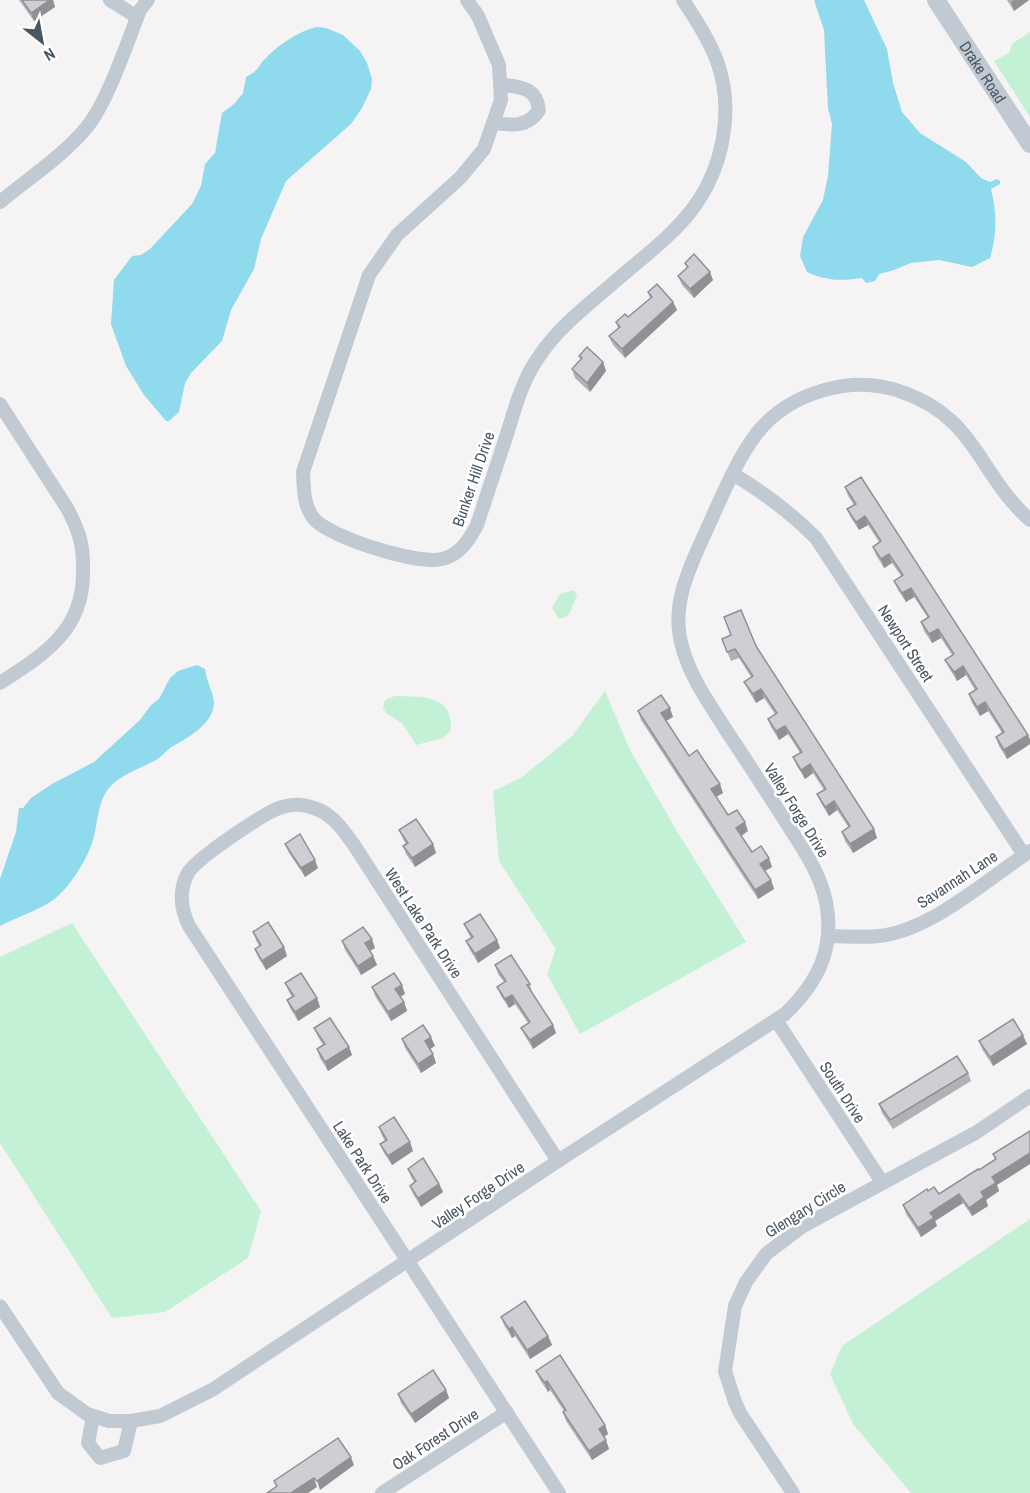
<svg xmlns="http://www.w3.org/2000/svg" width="1030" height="1493" font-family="'Archivo Narrow',sans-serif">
<rect width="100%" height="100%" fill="#f5f3f3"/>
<g fill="#c3f1d5">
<polygon points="1030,32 1030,117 994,61 1009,53 1012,44"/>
<polygon points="574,590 577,596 568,616 559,619 552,608 560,594"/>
<polygon points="605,691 630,750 678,833 746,942 580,1034 547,974 556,949 499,861 493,791 521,778 572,736"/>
<path d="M395,696C422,697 453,694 451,730L443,738L416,745L402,723L387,714L383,708L385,700Z"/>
<polygon points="72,923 261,1211 248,1258 165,1312 112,1318 0,1143 0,957"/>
<polygon points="1030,1219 1030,1493 911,1493 853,1424 830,1374 842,1346"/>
</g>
<g fill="#90daee">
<path d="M814,0H864L887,49L893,83L902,112L920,133L966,162L981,178L990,182L997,179L1000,181V184L991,189C997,212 997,235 990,258L972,267L939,260L911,263L891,271L879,274L875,281L866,283L862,278C842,281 826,281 807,272L800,256L803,237L823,200L828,176L832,124L828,108L824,30Z"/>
<path d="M317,27L326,28L343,35L360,51L367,63L372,79L371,89L362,108L351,124L286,181L261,239L254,269L231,310L222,341L191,373L185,383L179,412L169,421H166L144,395L126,366L111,324L114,280L132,256L141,255L150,249L192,204L201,186L205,164L215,153L222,113L234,104L243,93L246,77C261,69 256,67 267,57C278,45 301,30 317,27Z"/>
<path d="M197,665L205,669C206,680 214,694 214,704C212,726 185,739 170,748C165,752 161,757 156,760C141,768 120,775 109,788C97,803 98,823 93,840C88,858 69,889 53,900C37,911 17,917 0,926V879L16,832L19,808H23L31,798L52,784L94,762L140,720L151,705L159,699L170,678L178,671Z"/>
</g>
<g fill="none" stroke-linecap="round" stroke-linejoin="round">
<g stroke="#c1cad2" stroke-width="14">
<polyline points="110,0 137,17"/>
<path d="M467,0L478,16L499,65L501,100L484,149L460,178L397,235L369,275L303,472C304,489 303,506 315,520C333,538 417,565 442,559C460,555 469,540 477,525C487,495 497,464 507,434C515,408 522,381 538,358C557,329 585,307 611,285C639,260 672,237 694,207C723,167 734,111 718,64C710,41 696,20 683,0"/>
<path d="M493,123C511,125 528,128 539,110C536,86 521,88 500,84"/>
<path d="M0,202C29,178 63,156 87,127C108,101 127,43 140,10L148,0"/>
<path d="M0,404L67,508C80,532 84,547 83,575C82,632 43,655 0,683"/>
<path d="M733,474C763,492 791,513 816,538L1024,855"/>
<path d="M829,936C845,936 863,938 879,936C930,931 988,879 1030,851"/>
<polyline points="776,1020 882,1182"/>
<path d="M558,1161L354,845C343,830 333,814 314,808C304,804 292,804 282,807C265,812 197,858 188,873C178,891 181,909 189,926L559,1493"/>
<path d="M0,1306L58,1393L87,1414L109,1421H131L160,1416L212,1390L558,1161L785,1014C818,982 835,949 826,902C820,872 802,848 786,822C766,791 746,760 726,730C709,703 690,677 682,646C670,605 690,567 706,531C721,499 735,462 757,433C790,392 852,374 902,392C977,418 978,474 1030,520"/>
<polyline points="93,1416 88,1443 100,1458 124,1451 131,1421"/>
<polyline points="382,1493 507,1412"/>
<polyline points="793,1493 740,1413 735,1402 725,1371 735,1306 746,1282 766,1254 803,1226 977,1132 1030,1096"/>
</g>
<path stroke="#c1cad2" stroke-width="18" id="s1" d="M936,0L1030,144"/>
</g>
<g fill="#b0b2b7">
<polygon points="19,0 53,0 55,7 34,21"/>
<polygon points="1007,0 1029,0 1014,11"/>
<polygon points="685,263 713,280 694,298 682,285 678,276 687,268"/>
<polygon points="648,292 673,302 677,310 625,358 613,345 609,336 618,328 616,322 628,317 650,298"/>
<polygon points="579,356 603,362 606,371 590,392 575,378 572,369 581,360"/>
<polygon points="845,487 1028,735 1030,740 1030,744 1007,759 999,746 996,737 1002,733 988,711 980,716 972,703 969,694 975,690 966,675 957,681 949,668 945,660 952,655 941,638 932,643 924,631 921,622 928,618 914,597 906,602 898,590 894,581 901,576 892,563 884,568 876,555 873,547 879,542 868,525 859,530 851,518 847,509 854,505 848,496"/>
<polygon points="722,639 756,646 874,829 877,838 853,853 845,841 842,832 849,828 837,810 829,816 821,803 817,794 824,790 813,773 805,779 797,766 793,757 800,753 788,734 779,740 771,727 768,719 775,714 764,698 756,703 748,690 744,682 751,677 739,658 731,661"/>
<polygon points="638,711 673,717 666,721 689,756 723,793 716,797 728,815 748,831 741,835 752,852 772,867 765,871 771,880 774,889 758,899 641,720"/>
<polygon points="399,830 433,844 436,853 415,867 406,854 403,846 406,844 403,839"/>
<polygon points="285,844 318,868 305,877 289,853"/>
<polygon points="464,924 497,940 500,948 478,963 470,950 466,941 471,938 468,933"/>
<polygon points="253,932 287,956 266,970 258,957 255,949 259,946 256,940"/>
<polygon points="342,941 375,948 370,951 373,956 377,965 361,975 345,950"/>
<polygon points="495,965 530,984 532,993 553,1025 556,1033 533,1049 525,1036 521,1028 528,1023 515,1004 509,1008 501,996 497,987 504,982 498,974"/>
<polygon points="285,983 317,998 320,1007 298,1021 290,1008 287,1000 292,997 289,992"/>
<polygon points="372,987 405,994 400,997 404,1002 407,1011 391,1021 375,996"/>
<polygon points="314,1028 349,1047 352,1055 328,1071 320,1058 317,1049 323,1045 318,1037"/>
<polygon points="402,1039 435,1046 430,1049 436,1063 421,1073 405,1048"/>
<polygon points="979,1041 1027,1044 993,1066 982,1049"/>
<polygon points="968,1073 971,1081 893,1129 882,1113 879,1104"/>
<polygon points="379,1127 413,1151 392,1165 384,1153 380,1144 385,1141 382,1136"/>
<polygon points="1030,1131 997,1185 999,1191 986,1200 988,1206 972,1216 963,1203 935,1221 937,1226 921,1237 906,1214 903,1205 928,1191 939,1194 995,1160 993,1154"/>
<polygon points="408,1169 439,1184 443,1192 421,1207 413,1194 410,1186 414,1182 411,1177"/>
<polygon points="501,1317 548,1336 552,1345 530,1359 515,1336 512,1338 504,1325"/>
<polygon points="536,1371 605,1425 608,1434 604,1437 609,1449 592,1460 566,1421 563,1412 564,1411 550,1390 548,1392 540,1380"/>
<polygon points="446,1390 449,1398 415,1423 401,1403 398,1394"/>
</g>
<g fill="#909195">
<polygon points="50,0 53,0 55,7 34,21 31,13"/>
<polygon points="1014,0 1029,0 1014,11 1011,2"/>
<polygon points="710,272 713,280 694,298 690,289"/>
<polygon points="673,302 677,310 625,358 622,349"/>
<polygon points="603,362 606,371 590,392 587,383"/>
<polygon points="865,516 868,525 859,530 856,522"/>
<polygon points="889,554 892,563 884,568 881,559"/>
<polygon points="911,588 914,597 906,602 902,593"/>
<polygon points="938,629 941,638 932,643 929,634"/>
<polygon points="963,666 966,675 957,681 954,672"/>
<polygon points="761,689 764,698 756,703 753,694"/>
<polygon points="985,702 988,711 980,716 977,707"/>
<polygon points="670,708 673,717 664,722 661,713"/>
<polygon points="785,726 788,734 779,740 776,731"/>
<polygon points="1028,735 1030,740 1030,744 1007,759 1004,750"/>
<polygon points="810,764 813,773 805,779 801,770"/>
<polygon points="720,784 723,793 714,798 711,789"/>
<polygon points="834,801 837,810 829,816 825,807"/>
<polygon points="745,822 748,831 740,837 736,828"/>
<polygon points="874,829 877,838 853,853 850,844"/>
<polygon points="433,844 436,853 415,867 412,858"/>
<polygon points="769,858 772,867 763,872 760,864"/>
<polygon points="315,860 318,868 305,877 301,868"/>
<polygon points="771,880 774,889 758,899 755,890"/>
<polygon points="372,939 375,948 368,952 365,943"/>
<polygon points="497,940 500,948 478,963 475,954"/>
<polygon points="284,947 287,956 266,970 262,961"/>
<polygon points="373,956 377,965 361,975 358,966"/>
<polygon points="402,985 405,994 398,998 395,989"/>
<polygon points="512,995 515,1004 509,1008 505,999"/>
<polygon points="317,998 320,1007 298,1021 295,1012"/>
<polygon points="404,1002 407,1011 391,1021 388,1012"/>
<polygon points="553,1025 556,1033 533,1049 530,1040"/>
<polygon points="1023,1035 1027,1044 993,1066 990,1057"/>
<polygon points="431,1037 435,1046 428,1050 425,1041"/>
<polygon points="349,1047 352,1055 328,1071 325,1062"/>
<polygon points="433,1054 436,1063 421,1073 418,1064"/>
<polygon points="410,1142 413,1151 392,1165 388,1156"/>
<polygon points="1030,1153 1030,1164 997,1185 999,1191 986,1200 988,1206 972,1216 969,1208 992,1177"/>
<polygon points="439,1184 443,1192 421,1207 418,1198"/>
<polygon points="959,1194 963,1203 935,1221 937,1226 921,1237 918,1228 930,1213"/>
<polygon points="512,1327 515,1336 512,1338 509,1329"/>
<polygon points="548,1336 552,1345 530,1359 527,1350"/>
<polygon points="547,1381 550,1390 548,1392 545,1383"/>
<polygon points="446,1390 449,1398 415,1423 411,1414"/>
<polygon points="605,1425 608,1434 602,1438 599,1429"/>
<polygon points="606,1440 609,1449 592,1460 589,1451"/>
<polygon points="351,1457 354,1465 320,1490 317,1481"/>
<polygon points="314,1478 317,1487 308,1493 291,1493"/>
</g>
<g fill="#cdcfd5" stroke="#909195" stroke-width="1.5">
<polygon points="22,0 50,0 31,13"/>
<polygon points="694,254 710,272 690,289 678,276 688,267 685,263"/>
<polygon points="657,284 673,302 622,349 609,336 620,327 616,322 625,314 628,317 652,297 648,292"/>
<polygon points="587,347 603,362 587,383 572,369 582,358 579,356"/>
<polygon points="861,477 1028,735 1004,750 996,737 1004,732 985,702 977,707 969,694 977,689 963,666 954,672 945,660 954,654 938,629 929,634 921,622 929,617 911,588 902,593 894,581 903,575 889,554 881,559 873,547 881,541 865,516 856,522 847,509 856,504 845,487"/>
<polygon points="741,610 756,646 874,829 850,844 842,832 850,826 834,801 825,807 817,794 826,789 810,764 801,770 793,757 802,752 785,726 776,731 768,719 777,713 761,689 753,694 744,682 753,676 735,649 727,652 722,639 731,635 724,617"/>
<polygon points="661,695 670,708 661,713 689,756 697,750 711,771 720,784 711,789 728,815 737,810 745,822 736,828 752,852 761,846 769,858 760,864 771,880 755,890 638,711"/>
<polygon points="416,819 433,844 412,858 403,846 408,843 399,830"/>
<polygon points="300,834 315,860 301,868 285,844"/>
<polygon points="480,914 497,940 475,954 466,941 473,937 464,924"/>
<polygon points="268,922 284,947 262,961 255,949 261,945 253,932"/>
<polygon points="363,927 372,939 365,943 373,956 358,966 342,941"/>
<polygon points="511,955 530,984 527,985 553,1025 530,1040 521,1028 530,1022 512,995 505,999 497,987 506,981 495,965"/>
<polygon points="301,973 317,998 295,1012 287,1000 294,996 285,983"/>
<polygon points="394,973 402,985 395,989 404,1002 388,1012 372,987"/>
<polygon points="330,1018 349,1047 325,1062 317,1049 325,1044 314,1028"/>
<polygon points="1013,1019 1023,1035 990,1057 979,1041"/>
<polygon points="423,1025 431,1037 425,1041 433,1054 418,1064 402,1039"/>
<polygon points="957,1056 968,1073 890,1120 879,1104"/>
<polygon points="394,1117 410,1142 388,1156 380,1144 387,1140 379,1127"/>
<polygon points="1030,1131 1030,1153 992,1177 996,1183 981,1192 984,1197 969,1208 959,1194 930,1213 934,1218 918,1228 903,1205 927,1189 928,1191 934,1187 939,1194 978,1169 979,1170 996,1159 993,1154"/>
<polygon points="423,1158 439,1184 418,1198 410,1186 416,1181 408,1169"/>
<polygon points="525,1301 548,1336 527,1350 512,1327 509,1329 501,1317"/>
<polygon points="560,1355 605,1425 599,1429 606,1440 589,1451 563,1412 566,1410 547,1381 545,1383 536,1371"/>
<polygon points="433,1370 446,1390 411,1414 398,1394"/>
<polygon points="338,1438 351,1457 317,1481 314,1478 291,1493 267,1493 277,1486 274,1481"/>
</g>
<g text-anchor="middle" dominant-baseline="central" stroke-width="5" stroke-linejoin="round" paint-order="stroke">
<g font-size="16" fill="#4a5661" stroke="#fff">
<text stroke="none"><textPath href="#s1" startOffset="86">Drake Road</textPath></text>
<text transform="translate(473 479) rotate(-71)">Bunker Hill Drive</text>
<text transform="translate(906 643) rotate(57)">Newport Street</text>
<text transform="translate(797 810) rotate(58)">Valley Forge Drive</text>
<text transform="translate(957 879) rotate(-33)">Savannah Lane</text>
<text transform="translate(424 923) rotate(57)">West Lake Park Drive</text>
<text transform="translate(843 1092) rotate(57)">South Drive</text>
<text transform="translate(363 1162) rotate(57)">Lake Park Drive</text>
<text transform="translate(478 1195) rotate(-34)">Valley Forge Drive</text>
<text transform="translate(805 1209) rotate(-32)">Glengary Circle</text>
<text transform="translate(435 1439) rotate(-33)">Oak Forest Drive</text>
</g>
</g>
<g transform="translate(42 42) rotate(149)" stroke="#ffffff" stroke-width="4.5" paint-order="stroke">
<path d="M0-4.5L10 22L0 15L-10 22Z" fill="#4a5661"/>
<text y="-9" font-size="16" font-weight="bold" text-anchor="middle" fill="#4a5661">N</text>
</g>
</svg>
